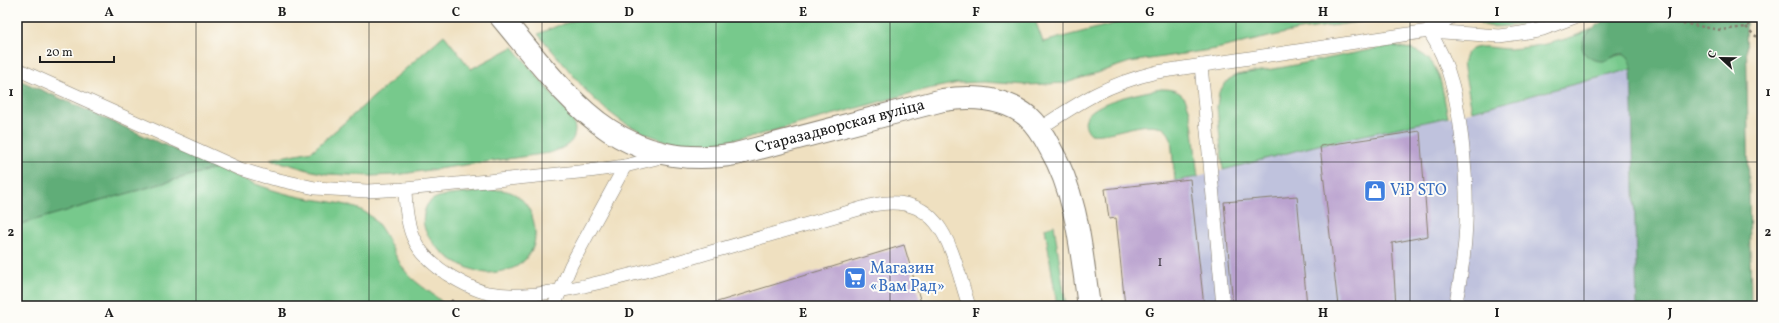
<svg xmlns="http://www.w3.org/2000/svg" width="1779" height="323" font-family="Vollkorn,serif">
<rect width="100%" height="100%" fill="#fdfcf7"/>
<filter id="ink" filterUnits="userSpaceOnUse"><feTurbulence type="fractalNoise" baseFrequency=".025" numOctaves="2"/><feDisplacementMap in="SourceGraphic" scale="8" xChannelSelector="R" yChannelSelector="G"/><feConvolveMatrix kernelMatrix="1 2 1 2 8 2 1 2 1" color-interpolation-filters="sRGB"/></filter>
<filter id="wash" filterUnits="userSpaceOnUse"><feTurbulence type="fractalNoise" baseFrequency=".012" numOctaves="4" result="noise"/><feDisplacementMap in="SourceGraphic" scale="16" xChannelSelector="R" yChannelSelector="G"/><feGaussianBlur stdDeviation="0.9" result="paint"/><feColorMatrix in="noise" values="0 0 0 0 0 0 0 0 0 0 0 0 0 0 0 0 0 1.4 0 .05"/><feComposite in="paint" operator="in"/></filter>
<g filter="url(#wash)">
<rect width="100%" height="100%" fill="#efe0c0"/>
<polygon fill="#bfc2dd" points="1632,69 1637,306 1125,306 1116,218 1109,219 1105,189 1190,179 1318,145 1459,115"/>
<g fill="#77c98c" stroke="#4a7254">
<polygon points="585,17 1034,17 1043,42 1140,17 1397,17 1299,30 1216,49 1130,62 1066,83 1027,85 984,82 958,83 923,90 758,135 710,144 687,144 666,141 644,133 621,121 604,108 589,94 538,34 557,26"/>
<path d="M1550,17C1535,21 1483,36 1476,18Z"/>
<path d="M1592,29L1587,35L1609,59C1616,56 1622,52 1629,57L1632,69L1472,111L1463,64C1465,56 1467,50 1475,48C1486,45 1498,49 1509,49C1538,47 1566,41 1592,29Z"/>
<path d="M444,35L471,69L513,47L572,118C581,140 568,147 549,153L395,175L371,176L327,174L308,170L270,159L312,151Z"/>
<path d="M1390,46C1441,49 1439,76 1448,117L1318,145L1223,170L1217,107L1219,92L1228,80L1236,75L1248,73L1285,67Z"/>
<path d="M1161,89C1170,89 1178,90 1184,97C1194,111 1195,158 1198,177L1175,181L1171,139C1162,109 1114,138 1091,134C1063,105 1145,92 1161,89Z"/>
<path d="M216,168C241,178 265,189 291,195C313,201 350,201 368,214C387,228 392,255 406,272C418,286 434,293 446,306H17V225Z"/>
<path d="M496,190C503,190 510,191 516,195C531,204 538,227 534,244C530,257 521,266 508,270C501,271 494,273 487,273C462,271 417,242 424,214C426,203 431,199 442,196Z"/>
<polygon points="1054,225 1066,306 1057,306 1045,228"/>
</g>
<g fill="#61ad78" stroke="#3e644a">
<path d="M1608,17H1746L1751,306H1637L1631,63C1629,58 1628,55 1623,54C1616,53 1610,60 1603,61C1597,61 1590,59 1586,55C1572,40 1599,25 1608,17Z"/>
<polygon points="17,79 216,168 17,225"/>
</g>
<g id="blocks">
<g fill="#baa2cf">
<polygon points="1420,131 1428,236 1392,243 1396,306 1338,306 1320,146"/>
<polygon points="1190,179 1204,306 1125,306 1116,218 1109,219 1105,189"/>
<polygon points="1297,196 1307,306 1233,306 1224,202"/>
<polygon points="904,245 922,306 704,306"/>
</g>
</g>
</g>
<g filter="url(#ink)">
<use href="#blocks" fill-opacity="0" stroke="#867e6e" stroke-width="1"/>
<g fill="none" stroke-linecap="round" stroke-linejoin="round">
<g stroke="#867e6e" stroke-width="14">
<g id="service">
<path d="M1451,17L1429,31C1451,65 1457,100 1462,140C1469,200 1468,247 1455,306"/>
<polyline points="1201,65 1223,306"/>
<polyline points="17,69 240,169 266,177 315,188 367,191 405,189 589,171 625,166 665,156"/>
<path d="M1039,129C1081,101 1107,84 1157,72L1429,31L1499,36L1521,33L1543,29L1575,17"/>
<path d="M405,189C406,229 412,251 447,274C460,282 474,290 488,293C520,299 553,292 584,286C625,277 665,266 704,254C761,238 817,221 873,205C945,190 952,255 969,306"/>
<polyline points="554,306 571,265 625,166"/>
</g>
</g>
<g stroke="#867e6e" stroke-width="24">
<g id="minor">
<path id="s1" d="M501,17C568,97 617,174 736,154L943,100C971,96 1003,97 1027,116C1037,125 1044,136 1050,148C1078,196 1081,252 1089,306"/>
</g>
</g>
<g stroke="#867e6e" stroke-width="2.5" stroke-dasharray="3 3" stroke-linecap="butt">
<polyline points="1647,17 1721,30 1746,27 1759,17"/>
<polyline points="1746,27 1754,35 1762,39"/>
<polyline points="451,300 457,306"/>
</g>
<use href="#service" stroke="#fff" stroke-width="13"/>
<use href="#minor" stroke="#fff" stroke-width="22"/>
</g>
</g>
<path fill="none" stroke="#1c1c1c" stroke-width="1" stroke-opacity="0.55" d="M196,17V306M369,17V306M542,17V306M716,17V306M890,17V306M1063,17V306M1236,17V306M1410,17V306M1584,17V306M17,162H1762"/>
<defs>
<g id="shop-square" transform="scale(1.15)"><rect x="-9" y="-9" width="18" height="18" rx="4" fill="#3f7fe0" stroke="#fdfcf7"/><path d="M-5-2.5h2.3a2.7 3.5 0 0 1 5.4 0H5L5.5 6h-11ZM-1.5-2.5h3a1.5 2.3 0 0 0-3 0Z" fill="#fff"/></g>
<g id="supermarket-square" transform="scale(1.15)"><rect x="-9" y="-9" width="18" height="18" rx="4" fill="#3f7fe0" stroke="#fdfcf7"/><path d="M-6-5.5h2.5l.6 2H6L4.5 2H-2.5L-4.4-4H-6ZM-1.5 3.2a1.3 1.3 0 1 0 .1 0ZM3 3.2a1.3 1.3 0 1 0 .1 0Z" fill="#fff"/></g>
</defs>
<g fill-rule="evenodd">
<use href="#shop-square" x="1375" y="191"/>
<use href="#supermarket-square" x="855" y="278"/>
</g>
<g text-anchor="middle" dominant-baseline="central" stroke-width="4" stroke-linejoin="round" paint-order="stroke">
<g font-size="14" fill="#443e49">
<text x="1160" y="262">1</text>
</g>
<g font-size="16" fill="#1c1c1c" stroke="#fdfcf7">
<text stroke="none"><textPath href="#s1" startOffset="397">Старазадворская вуліца</textPath></text>
</g>
<g font-size="16" fill="#366cbe" stroke="#fdfcf7" text-anchor="start">
<text x="1390" y="191">ViP STO</text>
<text x="870" y="269">Магазин<tspan x="870" dy="18">«Вам Рад»</tspan></text>
</g>
</g>
<rect width="1779" height="323" fill="none" stroke="#fdfcf7" stroke-width="44"/>
<g transform="translate(1721 58) rotate(292)" stroke="#fdfcf7" stroke-width="3" paint-order="stroke">
<path d="M0-3L7 15L0 10L-7 15Z" fill="#1c1c1c"/>
<text y="-6" font-size="11" font-weight="bold" text-anchor="middle" fill="#1c1c1c">С</text>
</g>
<path d="M40 56v6h74v-6" fill="none" stroke="#1c1c1c" stroke-width="2"/>
<text x="46" y="56" font-size="12" fill="#1c1c1c" stroke="#fdfcf7" stroke-width="3" paint-order="stroke">20 m</text>
<rect x="22" y="22" width="1735" height="279" fill="none" stroke="#1c1c1c" stroke-width="1.5"/>
<g font-size="13" text-anchor="middle" font-weight="bold" fill="#1c1c1c">
<text x="109" y="16">A</text>
<text x="282" y="16">B</text>
<text x="456" y="16">C</text>
<text x="629" y="16">D</text>
<text x="803" y="16">E</text>
<text x="976" y="16">F</text>
<text x="1150" y="16">G</text>
<text x="1323" y="16">H</text>
<text x="1497" y="16">I</text>
<text x="1670" y="16">J</text>
<text x="11" y="96">1</text>
<text x="1768" y="96">1</text>
<text x="11" y="236">2</text>
<text x="1768" y="236">2</text>
<text x="109" y="317">A</text>
<text x="282" y="317">B</text>
<text x="456" y="317">C</text>
<text x="629" y="317">D</text>
<text x="803" y="317">E</text>
<text x="976" y="317">F</text>
<text x="1150" y="317">G</text>
<text x="1323" y="317">H</text>
<text x="1497" y="317">I</text>
<text x="1670" y="317">J</text>
</g>
</svg>
